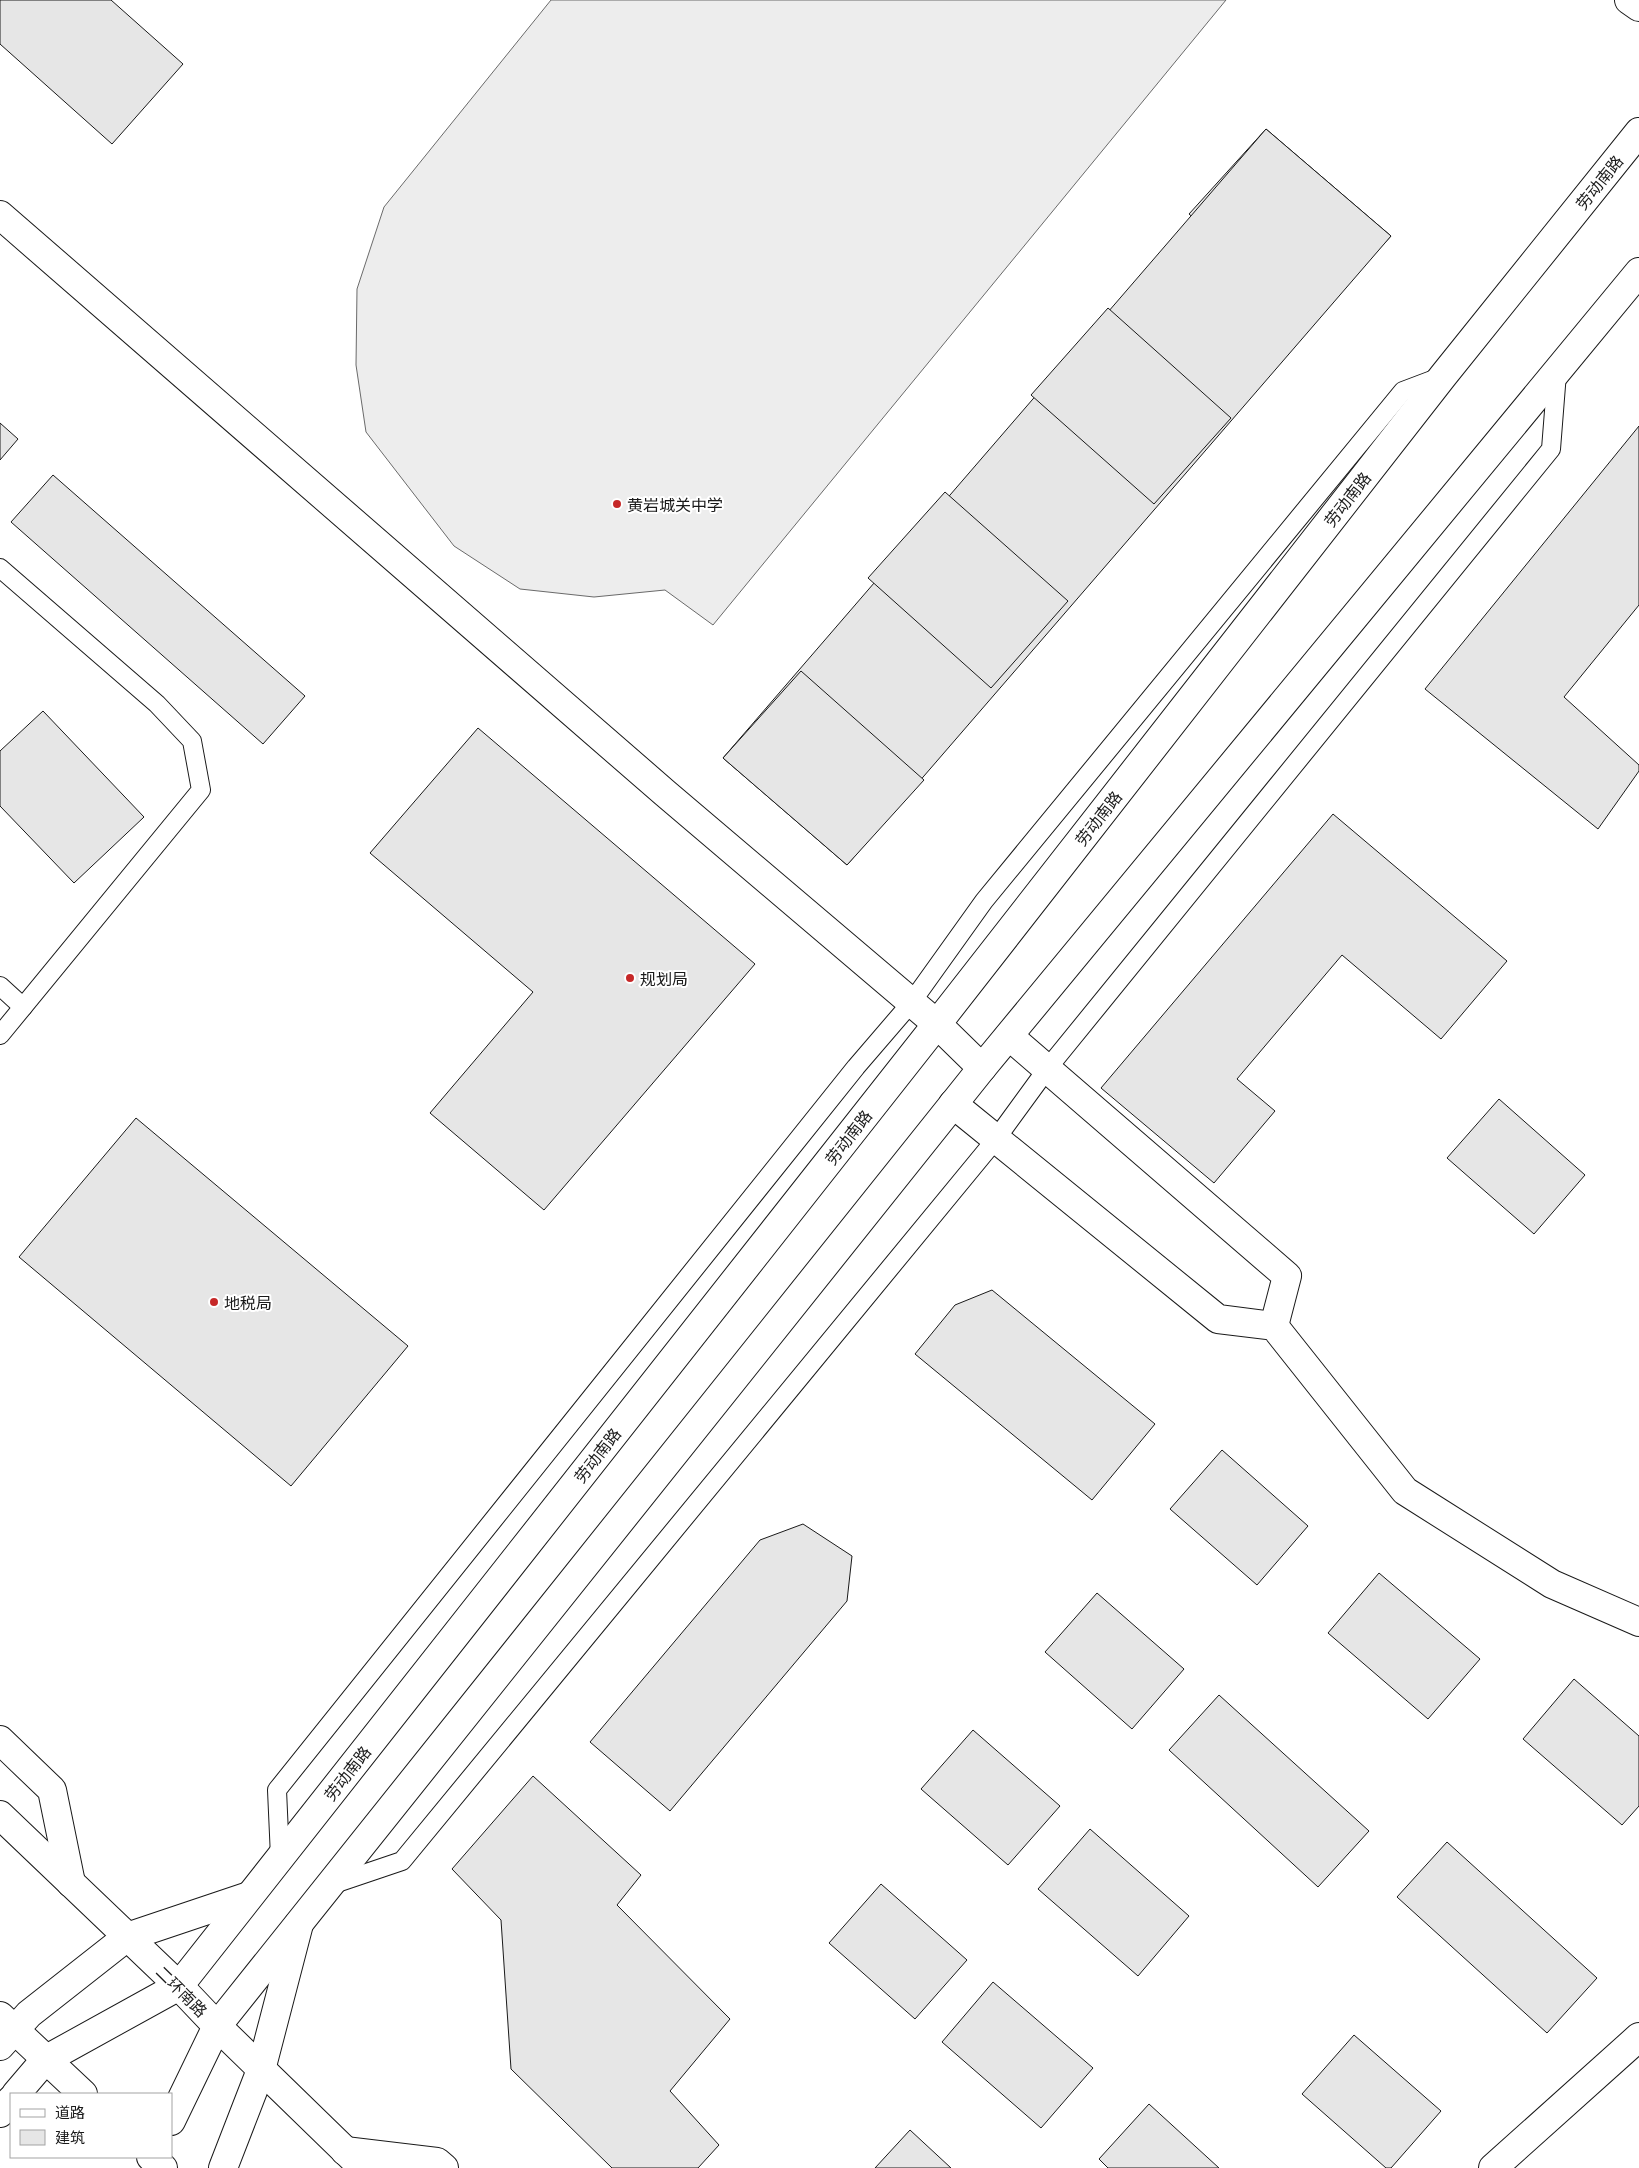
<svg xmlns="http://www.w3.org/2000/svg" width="1639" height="2168" font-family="Barlow,'Noto Sans SC',sans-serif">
<rect width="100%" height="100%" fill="#fff"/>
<polygon fill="#ededed" stroke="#6a6a6a" points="551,0 1226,0 713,625 665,590 594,597 520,589 454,546 366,432 356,365 357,289 384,207"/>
<g fill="#e6e6e6" stroke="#1a1a1a">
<polygon points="0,0 111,0 183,64 112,144 0,44"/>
<polygon points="1266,129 1391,236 1311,323 1189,214"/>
<polygon points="1266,129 1391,236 847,865 723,758"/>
<polygon points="1108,308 1231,418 1154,504 1031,395"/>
<polygon points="0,423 18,439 0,460"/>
<polygon points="1639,426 1639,605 1564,697 1639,765 1639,771 1598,829 1425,689"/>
<polygon points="53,475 305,696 263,744 11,522"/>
<polygon points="945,492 1068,601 991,688 868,578"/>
<polygon points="801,671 924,780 847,865 723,758"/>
<polygon points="43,711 144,817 74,883 0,806 0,751"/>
<polygon points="478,728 755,964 544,1210 430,1113 533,992 370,853"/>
<polygon points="1333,814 1507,961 1441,1039 1342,955 1237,1079 1275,1111 1214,1183 1101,1088"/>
<polygon points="1499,1099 1585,1175 1534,1234 1447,1158"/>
<polygon points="136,1118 408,1346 291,1486 19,1257"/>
<polygon points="992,1290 1155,1424 1092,1500 915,1354 955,1305"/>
<polygon points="1222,1450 1308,1526 1257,1585 1170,1509"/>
<polygon points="803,1524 852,1556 847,1601 670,1811 590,1742 760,1540"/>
<polygon points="1379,1573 1480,1659 1428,1719 1328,1633"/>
<polygon points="1097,1593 1184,1669 1132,1729 1045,1652"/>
<polygon points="1574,1679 1639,1736 1639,1806 1622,1825 1523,1739"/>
<polygon points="1219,1695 1369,1831 1318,1887 1169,1750"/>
<polygon points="973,1730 1060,1806 1008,1865 921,1789"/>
<polygon points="533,1776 641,1875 617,1905 730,2019 670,2091 719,2145 698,2168 612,2168 511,2069 501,1920 452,1869"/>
<polygon points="1090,1829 1189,1916 1138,1976 1038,1889"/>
<polygon points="1447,1842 1597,1978 1547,2033 1397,1897"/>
<polygon points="881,1884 967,1960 915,2019 829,1943"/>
<polygon points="993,1982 1093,2068 1041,2128 942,2042"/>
<polygon points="1354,2035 1441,2111 1391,2168 1386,2168 1302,2094"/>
<polygon points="1149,2104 1219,2168 1108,2168 1099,2159"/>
<polygon points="910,2130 951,2168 875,2168"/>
</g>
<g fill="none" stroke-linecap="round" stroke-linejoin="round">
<g stroke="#1a1a1a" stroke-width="20">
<g id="service">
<polyline points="0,568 157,704 192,741 201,790 0,1035"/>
<polyline points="0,986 23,1007"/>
<polyline points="280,1857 277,1790 856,1067 911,1003 984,901 1403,391 1440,377"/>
<polyline points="331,1885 402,1861 996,1139 1047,1069 1551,449 1557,373"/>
</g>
</g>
<g stroke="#1a1a1a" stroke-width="30">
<g id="minor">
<polyline points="1009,1036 1287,1276 1274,1326"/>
<polyline points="953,1104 1218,1319 1274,1326 1405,1491 1552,1584 1639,1622"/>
<polyline points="1493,2168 1639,2037"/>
</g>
</g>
<g stroke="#1a1a1a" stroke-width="30">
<g id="tertiary">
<polyline points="1629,0 1639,7"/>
<polyline points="0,215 665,793 937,1024 982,1068"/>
<polyline points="0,1740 52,1790 71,1883"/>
<polyline points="0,2046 29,2014 127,1937 249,1896"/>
<polyline points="345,2151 437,2162 444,2168"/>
<polyline points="223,2168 261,2070 299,1924"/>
</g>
</g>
<g stroke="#1a1a1a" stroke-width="30">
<g id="secondary">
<polyline points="16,2094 45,2060 179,1986 937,1024 1443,376 1639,132"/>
<polyline points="0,2113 11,2100"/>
<polyline points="171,2121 217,2026 982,1068 1639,272"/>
</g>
</g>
<g stroke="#1a1a1a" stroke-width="30">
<g id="trunk">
<polyline points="0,1815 179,1986 217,2026 363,2168"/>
<polyline points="0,2016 83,2094"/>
<polyline points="151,2157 163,2168"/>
</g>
</g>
<use href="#service" stroke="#fff" stroke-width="18"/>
<use href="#minor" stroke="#fff" stroke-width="28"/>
<use href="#tertiary" stroke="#fff" stroke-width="28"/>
<use href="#secondary" stroke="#fff" stroke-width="28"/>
<use href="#trunk" stroke="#fff" stroke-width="28"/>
</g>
<g fill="#c62828" stroke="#fff" stroke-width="2">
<circle cx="617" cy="504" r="5"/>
<circle cx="630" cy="978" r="5"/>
<circle cx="214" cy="1302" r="5"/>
</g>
<g text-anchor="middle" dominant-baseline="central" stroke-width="4" stroke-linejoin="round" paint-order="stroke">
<g font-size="16" fill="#1a1a1a" stroke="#fff">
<text transform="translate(1599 182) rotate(-51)">劳动南路</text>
<text transform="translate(1347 499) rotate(-52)">劳动南路</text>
<text transform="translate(1098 818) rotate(-52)">劳动南路</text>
<text transform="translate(848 1137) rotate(-52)">劳动南路</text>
<text transform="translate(597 1455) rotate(-52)">劳动南路</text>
<text transform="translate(347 1773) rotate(-52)">劳动南路</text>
<text transform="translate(182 1991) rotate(45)">二环南路</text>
</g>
<g font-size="16" fill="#1a1a1a" stroke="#fff" text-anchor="start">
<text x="627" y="504">黄岩城关中学</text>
<text x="640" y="978">规划局</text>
<text x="224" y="1302">地税局</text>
</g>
</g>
<rect x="10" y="2093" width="162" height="65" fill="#ffffff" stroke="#a3a3a3"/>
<rect x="20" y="2109" width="25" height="8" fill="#ffffff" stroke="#a3a3a3"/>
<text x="55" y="2118" font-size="15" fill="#1a1a1a">道路</text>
<rect x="20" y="2130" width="25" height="15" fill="#e6e6e6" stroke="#a3a3a3"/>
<text x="55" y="2143" font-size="15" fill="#1a1a1a">建筑</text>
</svg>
